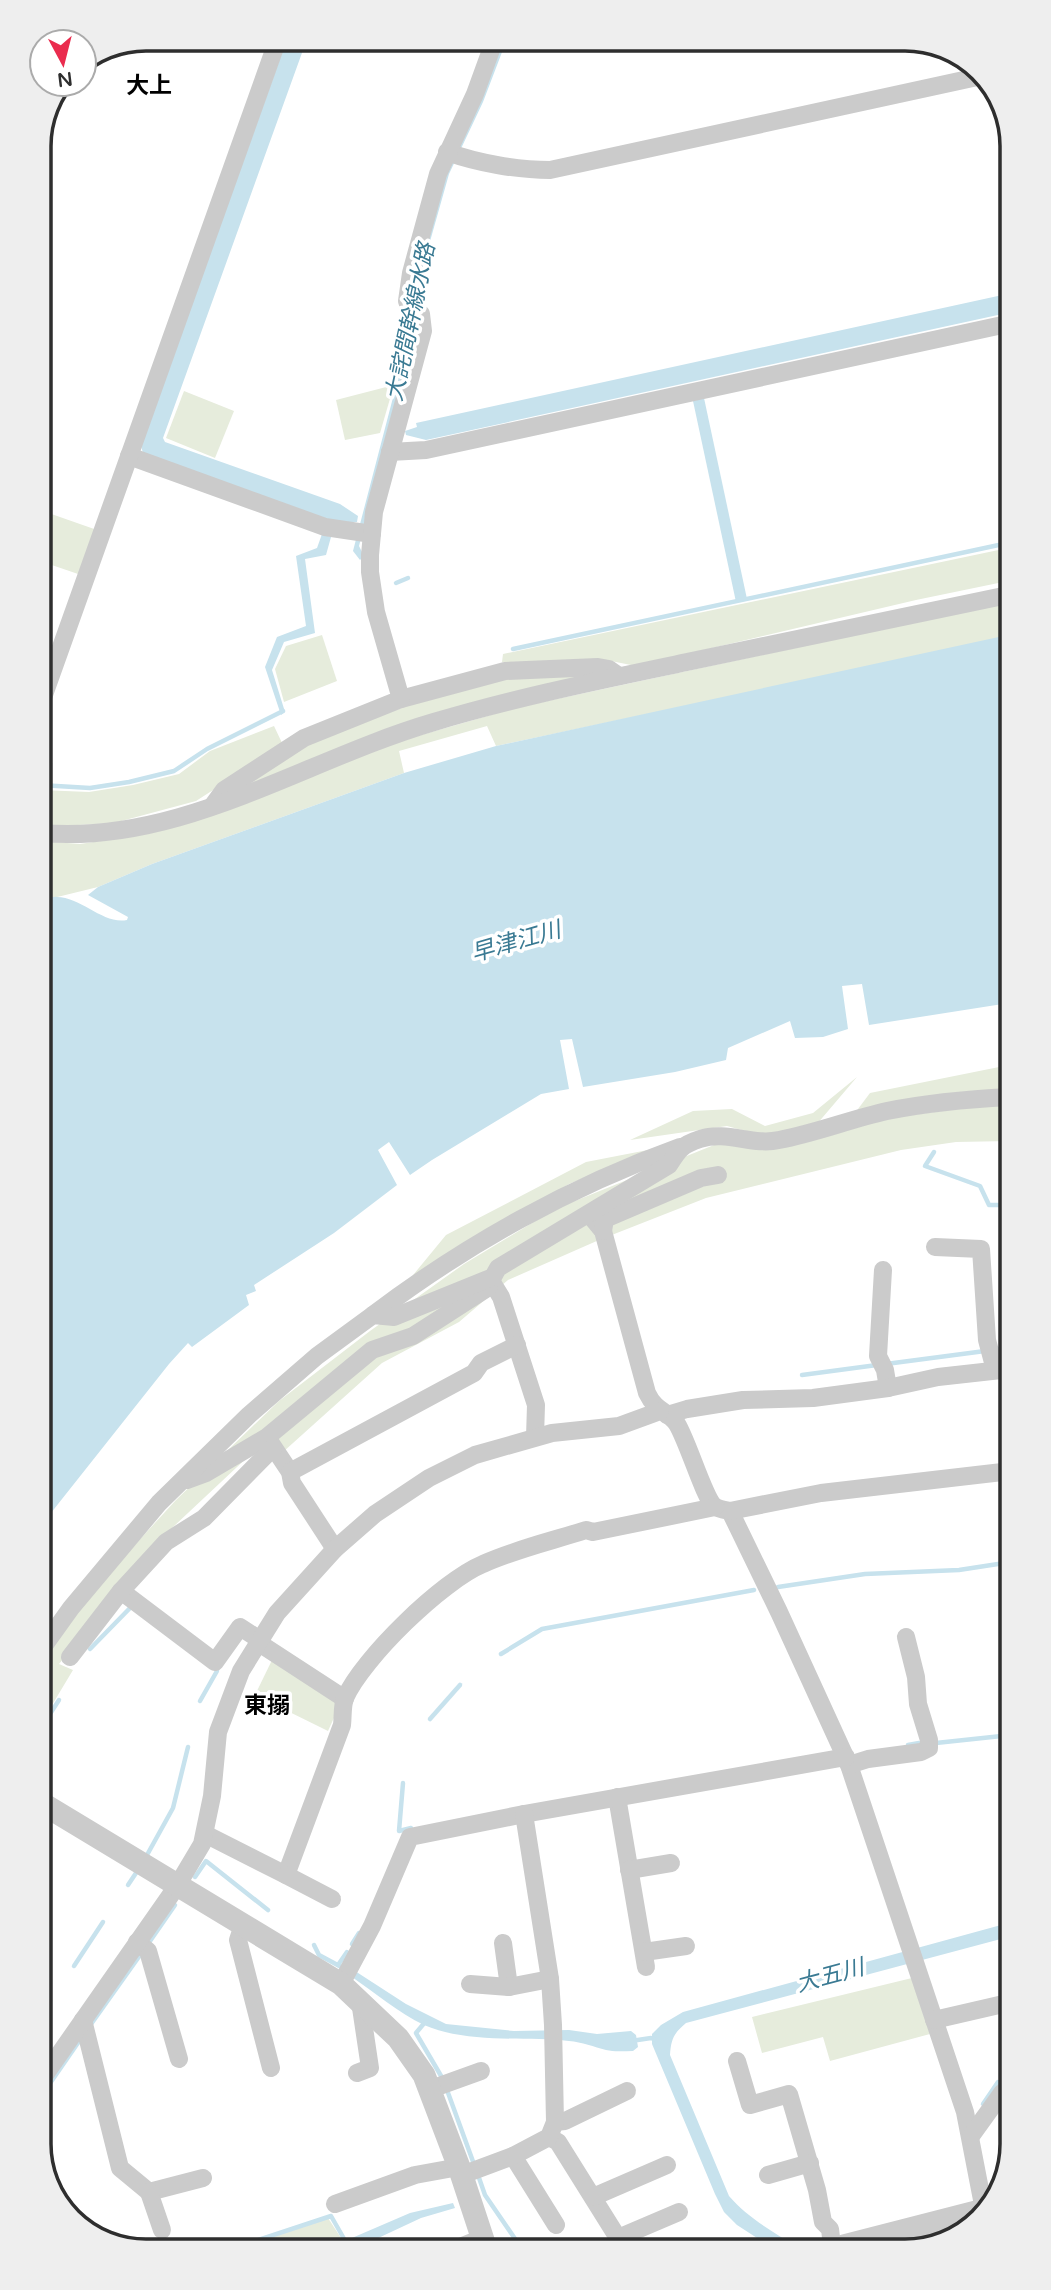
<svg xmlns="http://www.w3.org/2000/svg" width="1051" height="2290" font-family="'Varela Round','Noto Sans JP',sans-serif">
<rect width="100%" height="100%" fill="#fff"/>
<g fill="#e6ecdc">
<polygon points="394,385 380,433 345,440 336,400"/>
<polygon points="184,391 234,411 215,458 166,438"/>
<polygon points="40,510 97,530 81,575 40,561"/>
<polygon points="1008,548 1008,581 916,600 636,666 611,661 502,662 503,654"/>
<polygon points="1008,602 1008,646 826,676 496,746 487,726 399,751 404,773 152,864 98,887 41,901 41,841 80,844 134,836 397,742 515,708"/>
<polygon points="322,635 337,681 284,702 275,669 286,646"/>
<polygon points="601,675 242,790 309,740 428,699 518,676"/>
<polygon points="274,726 283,745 196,801 114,823 41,827 41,790 89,792 133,785 179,774 210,751"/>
<polygon points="1009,1065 1009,1090 855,1113 870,1093"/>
<polygon points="857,1077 817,1124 768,1137 727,1126 630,1140 693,1111 732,1109 765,1126 813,1113"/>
<polygon points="1010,1105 1010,1141 956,1142 901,1150 706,1198 599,1240 508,1280 459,1322 382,1363 283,1452 253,1452 156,1543 59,1664 73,1670 43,1720 43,1660 99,1584 176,1500 279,1401 370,1331 464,1264 555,1209 719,1143 896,1117 973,1107"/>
<polygon points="653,1149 569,1184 409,1280 446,1235 586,1162"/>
<polygon points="274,1656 342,1700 328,1731 255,1695"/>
<polygon points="912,1978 930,2034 830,2061 823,2037 762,2053 752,2017"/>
<polygon points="328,2218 343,2241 319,2250 232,2251"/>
</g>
<g fill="#c7e2ed">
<polygon points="287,39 307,39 163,438 165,442 340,504 358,516 357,522 331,522 143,453 141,446"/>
<polygon points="502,39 507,39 483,102 449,174 418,284 418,321 359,546 364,556 360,560 353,551 414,317 414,281 445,172"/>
<polygon points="1007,294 1007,313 426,440 406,435 405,431 417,427 416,423"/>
<polygon points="704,398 747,599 736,602 693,401"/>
<polygon points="322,534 331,537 326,555 305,559 315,633 284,642 272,670 285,712 281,715 265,667 277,637 306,626 296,556 317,548"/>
<path d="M1008,635L1009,1003L869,1025L862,984L842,986L848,1029L823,1037L795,1038L790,1021L728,1048L726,1060L675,1072L583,1087L572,1039L560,1040L569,1089L541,1094L432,1160L410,1175L389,1142L378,1150L397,1185L334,1233L254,1285L256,1291L246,1295L249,1305L192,1347L188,1343L169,1364L43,1523L41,901C46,900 53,896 57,897C81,897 104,925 127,920L128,917L88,895L98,887L152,864L404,773L496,746Z"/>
<path d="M1012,1922V1936L686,2023C674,2033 671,2039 670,2055L729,2196C748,2218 773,2232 798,2247H771L737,2225L724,2212L715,2194L652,2044V2034L661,2025L683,2012Z"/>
<path d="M355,1971L406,2004L446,2024L514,2031L569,2030L597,2034L631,2031L636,2035L638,2047L633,2051C624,2051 614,2052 606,2050C594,2047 582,2042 569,2041C525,2036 467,2044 424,2025C399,2013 375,1993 352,1977Z"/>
<polygon points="453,2203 455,2208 421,2218 359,2247 324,2250 410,2213"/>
</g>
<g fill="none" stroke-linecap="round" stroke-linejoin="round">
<g stroke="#c7e2ed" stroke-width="4.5">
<polyline points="396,583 408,578"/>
<polyline points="513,649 1008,543"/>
<polyline points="40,785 90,788 129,782 174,771 207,749 283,711"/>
<polyline points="934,1152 925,1166 980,1186 989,1205 1010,1205"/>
<polyline points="993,1350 1010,1347"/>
<polyline points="886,1364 985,1351"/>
<polyline points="802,1375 877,1365"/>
<polyline points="778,1587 865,1574 959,1570 1011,1562"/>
<polyline points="90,1649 130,1608"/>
<polyline points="501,1654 542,1629 754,1590"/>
<polyline points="200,1701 217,1671"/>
<polyline points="48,1717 59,1700"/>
<polyline points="430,1719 460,1685"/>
<polyline points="936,1743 1011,1735"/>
<polyline points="908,1745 919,1743"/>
<polyline points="403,1783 399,1831 411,1828"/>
<polyline points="147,1855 173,1808 188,1747"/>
<polyline points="195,1877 206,1861 268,1910"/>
<polyline points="128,1885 136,1873"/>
<polyline points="148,1944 175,1905"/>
<polyline points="352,1944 359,1933"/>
<polyline points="314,1945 319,1955 345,1969"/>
<polyline points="338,1965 347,1952"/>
<polyline points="74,1966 103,1922"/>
<polyline points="44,2011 50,2001"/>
<polyline points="426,2021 416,2033 444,2081"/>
<polyline points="89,2027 143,1951"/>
<polyline points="631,2041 651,2038 656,2040"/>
<polyline points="447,2090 475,2167"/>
<polyline points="44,2092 82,2037"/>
<polyline points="983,2104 998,2082"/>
<polyline points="478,2175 485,2195 522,2249"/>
<polyline points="225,2251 331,2216 347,2244"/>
</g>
<g stroke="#cbcbcb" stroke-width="18">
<path d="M447,152C478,163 517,170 550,170L982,76"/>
<polyline points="390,452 426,450 1007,324"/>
<polyline points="129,456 325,527 372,534"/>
<polyline points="401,699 505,671 598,667 609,669 619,676"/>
<polyline points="40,706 278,39"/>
<polyline points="213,805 224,790 304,738 401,699 376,612 370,572 370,555 374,512 423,331 421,314 409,307 407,301 411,273 438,174 475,94 495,39"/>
<path d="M41,833C181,845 304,760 434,722C517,697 602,680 687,662C794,639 901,617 1008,595"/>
<path d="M589,1214L603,1231L647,1393C656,1412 667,1410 677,1424C688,1442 704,1497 714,1506C718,1509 725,1510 730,1511L779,1612L849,1765L965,2112L984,2210"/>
<polyline points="603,1231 605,1219 701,1178 718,1175"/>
<polyline points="935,1247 981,1249 987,1340 995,1370"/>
<polyline points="883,1270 878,1356 885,1370 888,1388"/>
<polyline points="493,1284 501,1297 536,1405 535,1437"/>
<path d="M373,1315C465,1245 571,1186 680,1147"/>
<polyline points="667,1415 687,1409 743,1400 813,1398 888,1388 938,1377 1010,1369"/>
<polyline points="268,1439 290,1472 292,1483 335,1549"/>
<polyline points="290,1472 474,1373 481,1363 517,1345"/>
<polyline points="187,1480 206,1473 267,1437 372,1350 413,1336 489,1287"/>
<polyline points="730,1511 821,1493 1011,1471"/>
<polyline points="121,1591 215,1662 240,1627 257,1638 259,1643 345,1699"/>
<path d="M43,1647L71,1608L159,1503L249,1415L317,1356L373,1315L394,1317L493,1277L498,1268L669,1165C679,1149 682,1145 700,1139C727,1130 752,1146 779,1140C816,1133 851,1119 887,1111C927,1103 969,1099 1009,1097"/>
<polyline points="70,1657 121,1591 166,1542 204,1518 273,1448"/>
<polyline points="849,1765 868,1759 921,1752 929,1748 929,1740 918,1704 916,1677 906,1637"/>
<polyline points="617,1797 646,1967"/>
<path d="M205,1834L286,1875L342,1725C343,1717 342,1706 345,1698C363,1658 442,1581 483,1564C516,1549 552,1541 586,1530L593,1532L715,1507"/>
<polyline points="629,1870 671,1863"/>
<polyline points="286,1875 332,1899"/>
<polyline points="243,1925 238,1940 271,2068"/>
<polyline points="137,1942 148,1951 179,2059"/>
<polyline points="503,1943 509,1987"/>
<polyline points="644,1952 686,1946"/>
<polyline points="341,1984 372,1926 410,1837 524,1814 846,1757"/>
<polyline points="470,1984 509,1987 550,1979"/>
<polyline points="83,2020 120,2168 149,2192 203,2178"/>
<polyline points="934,2020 1012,2002"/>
<polyline points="737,2061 750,2105 789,2094 817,2190 823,2222 830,2229 832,2246"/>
<polyline points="357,2073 370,2068 360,2001"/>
<polyline points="44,2076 177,1886 202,1844 212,1796 218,1732 241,1671 277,1613 335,1549 375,1514 429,1478 475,1455 552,1433 619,1426 660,1411"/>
<polyline points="431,2089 481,2071"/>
<polyline points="555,2122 565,2121 627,2091"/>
<polyline points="971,2136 1002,2093 1012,2085"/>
<polyline points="549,2137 558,2142 618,2238 679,2212"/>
<polyline points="513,2156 556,2225"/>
<polyline points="462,2175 513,2156 549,2137 555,2122 553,2025 550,1979 524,1814"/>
<polyline points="768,2175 810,2163"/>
<polyline points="149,2192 162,2230"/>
<polyline points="593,2197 667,2165"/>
<polyline points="335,2204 415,2175 459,2167"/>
<polyline points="455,2249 482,2238"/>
</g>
<g stroke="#cbcbcb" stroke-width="23">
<polyline points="43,1804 341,1984 398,2038 424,2075 459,2167 486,2249"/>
<polyline points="844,2246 988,2209"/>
</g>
</g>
<g text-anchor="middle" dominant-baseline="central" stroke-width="7" stroke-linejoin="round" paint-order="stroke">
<g font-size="23" font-weight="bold" fill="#000" stroke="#fff">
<text x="149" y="86">大上</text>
<text x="267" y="1706">東搦</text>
</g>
<g font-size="23" font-style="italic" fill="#3a7a93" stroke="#fff">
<text transform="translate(411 322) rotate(-78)">大詫間幹線水路</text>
<text transform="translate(516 942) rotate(-16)">早津江川</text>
<text transform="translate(830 1976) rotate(-15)">大五川</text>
</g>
</g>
<path d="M0 0H1051V2290H0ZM146 51H905A95 95 0 0 1 1000 146V2144A95 95 0 0 1 905 2239H146A95 95 0 0 1 51 2144V146A95 95 0 0 1 146 51Z" fill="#eee" fill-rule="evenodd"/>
<path fill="none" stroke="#2e2e2e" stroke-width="3.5" d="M146 51H905A95 95 0 0 1 1000 146V2144A95 95 0 0 1 905 2239H146A95 95 0 0 1 51 2144V146A95 95 0 0 1 146 51Z"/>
<g transform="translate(63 63) rotate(173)"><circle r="33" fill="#ffffff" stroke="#ababab" stroke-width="2"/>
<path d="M0-5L12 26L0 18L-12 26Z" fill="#ea2c4e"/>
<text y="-10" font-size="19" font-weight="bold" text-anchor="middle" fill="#2e2e2e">N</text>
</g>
</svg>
